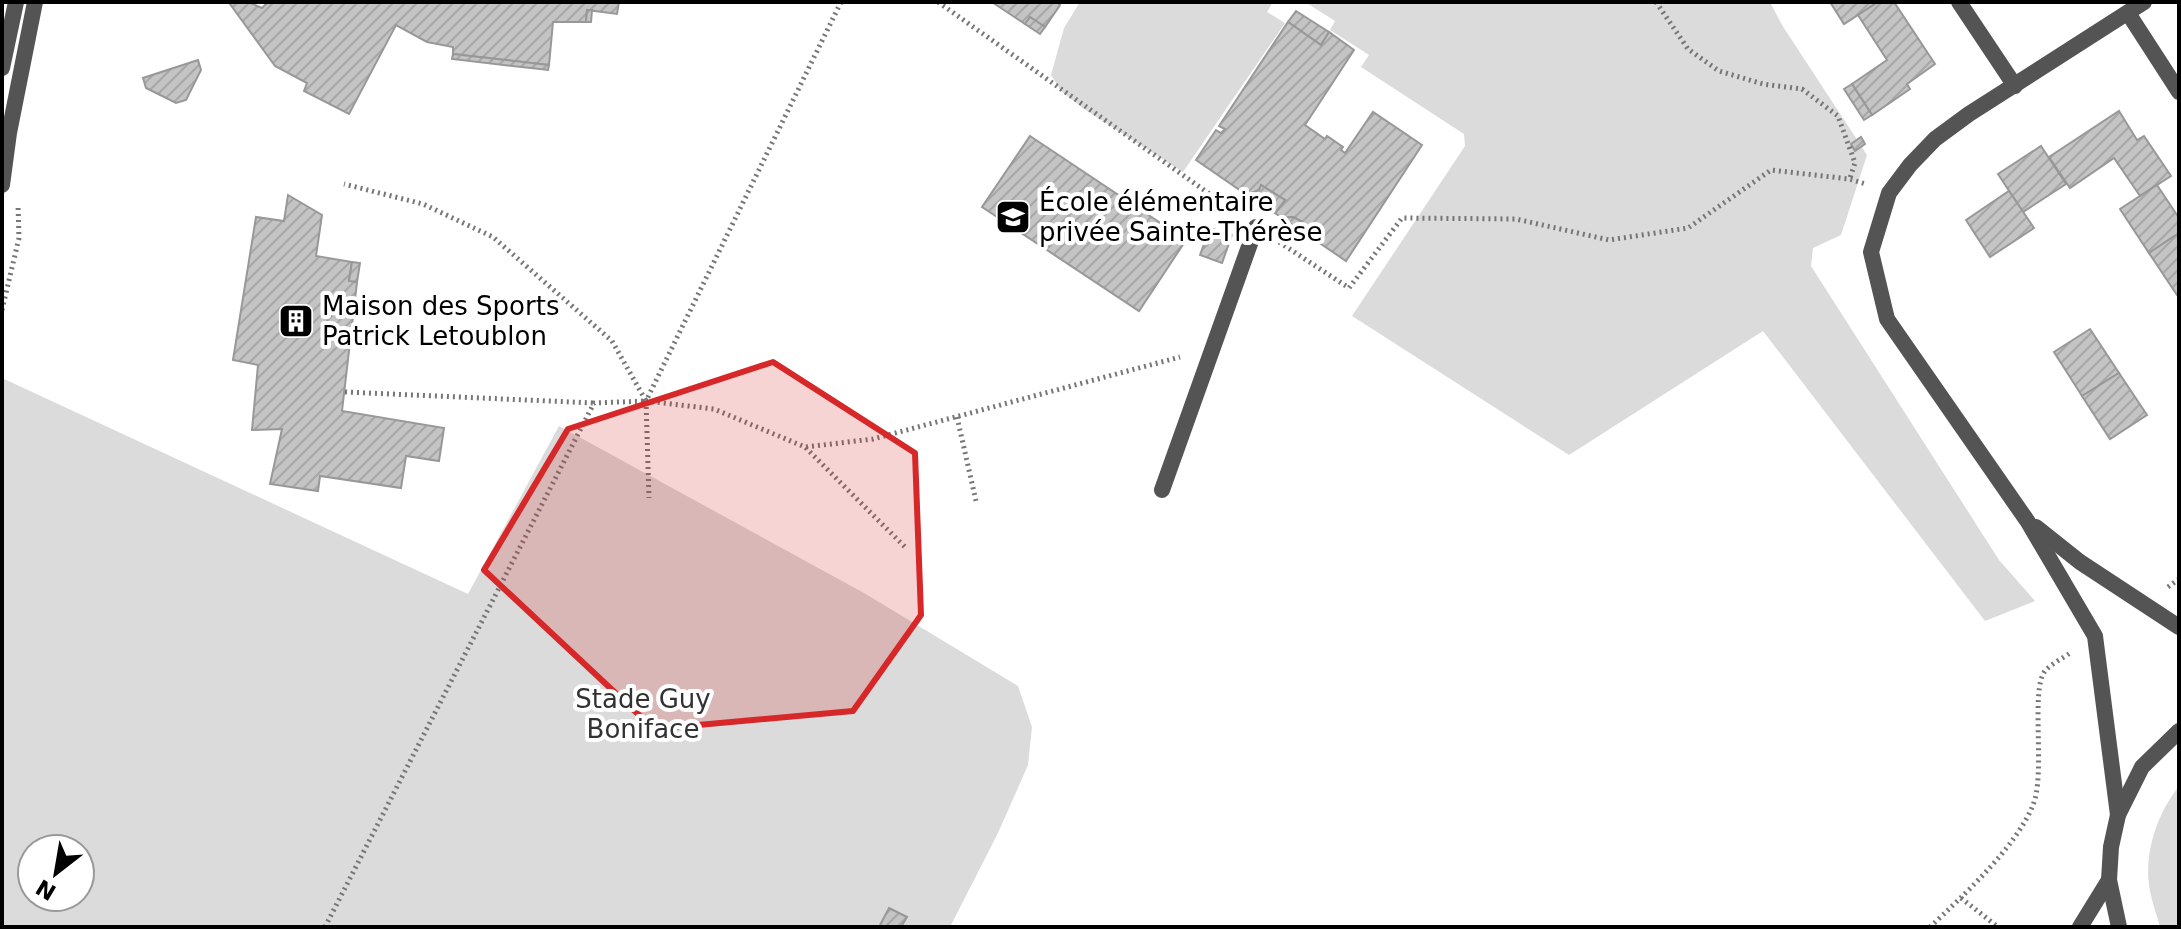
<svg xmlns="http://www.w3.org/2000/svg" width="2181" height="929" font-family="'DejaVu Sans',sans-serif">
<defs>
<pattern id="building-hatch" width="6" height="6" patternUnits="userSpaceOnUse" patternTransform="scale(2)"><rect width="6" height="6" fill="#c4c4c4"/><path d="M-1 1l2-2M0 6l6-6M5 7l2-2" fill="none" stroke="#a7a7a7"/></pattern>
</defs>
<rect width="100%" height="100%" fill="#fff"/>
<g fill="#dbdbdb" fill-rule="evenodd">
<polygon points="1080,2 1273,2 1267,12 1285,23 1183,172 1084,109 1061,91 1051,75 1064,28"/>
<polygon points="1305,2 1770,2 1782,25 1867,155 1841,235 1813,248 1811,266 1999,560 2035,601 1985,621 1763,331 1569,455 1352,316 1465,146 1464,134 1361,67 1369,55 1330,30 1335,21"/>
<path d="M2,378L468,594L559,426L864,593L1018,686L1032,727L1028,765L998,833L950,927H2ZM32,849H80V897H32Z"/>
<path d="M2179,786V927H2160C2157,915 2152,903 2150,891C2143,854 2157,814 2179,786Z"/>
</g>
<g fill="url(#building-hatch)" stroke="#989898" stroke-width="2">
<polygon points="233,2 248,2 262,8 268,2 619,2 617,14 587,10 586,22 553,22 549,65 453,54 453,47 427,42 396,25 349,114 304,91 307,83 275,66 230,4"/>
<polygon points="992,2 1057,2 1060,5 1045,27 1030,17 1025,24"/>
<polygon points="1830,2 1878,2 1844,24"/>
<polygon points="1878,2 1894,2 1935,64 1907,84 1910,89 1872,115 1852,84 1887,60 1858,15"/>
<polygon points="587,10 592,10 591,22 586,22"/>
<polygon points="1296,11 1329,32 1321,45 1288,22"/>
<polygon points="1030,17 1045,27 1040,34 1025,24"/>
<polygon points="1288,22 1321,45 1329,32 1354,50 1305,125 1325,139 1327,136 1343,147 1341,150 1345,153 1373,112 1422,145 1346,261 1296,227 1301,221 1293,217 1282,218 1275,213 1285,200 1261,185 1259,190 1247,195 1196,160 1216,130 1221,133 1225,129 1219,126"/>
<polygon points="453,54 549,65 548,70 452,59"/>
<polygon points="198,60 201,70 186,100 176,103 146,88 143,78"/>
<polygon points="1852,84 1872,115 1864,120 1844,89"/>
<polygon points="2119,111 2137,140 2144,136 2171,176 2140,196 2114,158 2070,188 2049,157"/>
<polygon points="1030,136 1186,240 1139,311 982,207"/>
<polygon points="1861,137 1865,144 1855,151 1851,144"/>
<polygon points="2041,146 2066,184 2023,212 1998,174"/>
<polygon points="1261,185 1285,200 1275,213 1247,195 1259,190"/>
<polygon points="2157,185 2179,218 2179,233 2149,253 2120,209"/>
<polygon points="2009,191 2034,228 1990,257 1966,220"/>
<polygon points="288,195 322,215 316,256 352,262 349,281 357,282 342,411 444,428 439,461 406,456 401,488 320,476 318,491 270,484 282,429 252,430 258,365 233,360 256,217 284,221"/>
<polygon points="1293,217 1301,221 1296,227 1282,218"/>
<polygon points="1210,228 1232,235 1222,263 1200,255"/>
<polygon points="2179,233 2179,294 2177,295 2149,253"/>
<polygon points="352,262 360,263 357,282 349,281"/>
<polygon points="2090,329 2119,373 2082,396 2054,352"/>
<polygon points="2119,373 2147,415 2110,439 2082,396"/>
<polygon points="889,908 907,917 901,927 879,927"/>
</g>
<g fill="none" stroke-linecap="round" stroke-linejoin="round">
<g stroke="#767676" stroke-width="5" stroke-dasharray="2 4" stroke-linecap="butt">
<polyline points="841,2 646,401 714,409 805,447 906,548"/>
<polyline points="938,2 1235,212"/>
<polyline points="1656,2 1688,49 1719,71 1763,84 1802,89 1838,116 1855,163 1850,178"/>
<polyline points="1279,242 1349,288 1402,218 1516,219 1609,240 1688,228 1771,170 1849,179 1866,184"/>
<polyline points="2,310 19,238 18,205"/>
<polyline points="345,392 594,403"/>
<polyline points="646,401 649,498"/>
<polyline points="957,417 976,501"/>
<polyline points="806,447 873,439 1180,357"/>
<polyline points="2168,587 2179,579"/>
<polyline points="1961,898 1998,927"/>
<polyline points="325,927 594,403 646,401 612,341 493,237 423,204 344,184"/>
<path d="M1930,927C1963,896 2017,846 2033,805C2046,774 2030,690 2045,671C2051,664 2063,658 2070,653"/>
</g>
<polyline stroke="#545454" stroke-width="16" points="1162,490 1256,227"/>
<g stroke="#545454" stroke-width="16">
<polyline points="1959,2 2015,86"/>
<polyline points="2128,13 2179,92"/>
<polyline points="2036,527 2080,562 2179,627"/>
<polyline points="2118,815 2095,636 2028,522 1887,319 1871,252 1889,193 1910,165 1935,139 1969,114 2144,2"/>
</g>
<g stroke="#545454" stroke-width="16">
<polyline points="2,68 16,2"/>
<polyline points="2,185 9,133 35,2"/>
<polyline points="2080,927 2109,880"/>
<polyline points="2119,927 2109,880 2111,847 2118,815 2142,767 2179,731"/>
</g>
</g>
<path fill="#d62828" fill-opacity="0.2" stroke="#d62828" stroke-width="6" stroke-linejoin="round" d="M773,362L915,453L921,615L853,711L654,729L484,570L568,429Z"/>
<defs>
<g id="school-square" transform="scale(1.8)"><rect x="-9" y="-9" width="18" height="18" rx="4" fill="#000" stroke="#fff"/><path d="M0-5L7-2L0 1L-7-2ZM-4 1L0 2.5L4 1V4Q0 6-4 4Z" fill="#fff"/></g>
<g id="building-square" transform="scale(1.8)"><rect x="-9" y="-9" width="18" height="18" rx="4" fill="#000" stroke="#fff"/><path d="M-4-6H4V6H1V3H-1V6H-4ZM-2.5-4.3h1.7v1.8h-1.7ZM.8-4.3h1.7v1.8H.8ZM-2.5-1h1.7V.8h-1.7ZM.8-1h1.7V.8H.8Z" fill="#fff"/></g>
</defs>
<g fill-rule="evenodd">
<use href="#school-square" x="1013" y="217"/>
<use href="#building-square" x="296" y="321"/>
</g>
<g text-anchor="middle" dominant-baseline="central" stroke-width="8" stroke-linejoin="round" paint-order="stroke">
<g font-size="26" fill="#000" stroke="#fff" text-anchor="start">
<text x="1039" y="202">École élémentaire<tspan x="1039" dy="30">privée Sainte-Thérèse</tspan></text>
<text x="322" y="306">Maison des Sports<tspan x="322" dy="30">Patrick Letoublon</tspan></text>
</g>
<g font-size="26" fill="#323232" stroke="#fff">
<text x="643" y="699">Stade Guy<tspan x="643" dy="30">Boniface</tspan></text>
</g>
</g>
<rect width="2181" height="929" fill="none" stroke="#000000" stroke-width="8"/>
<g transform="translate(56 873) rotate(211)"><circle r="38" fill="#ffffff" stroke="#999999" stroke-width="2"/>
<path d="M0-6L14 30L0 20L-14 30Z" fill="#000000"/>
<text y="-12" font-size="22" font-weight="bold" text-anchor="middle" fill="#000000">N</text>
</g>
</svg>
